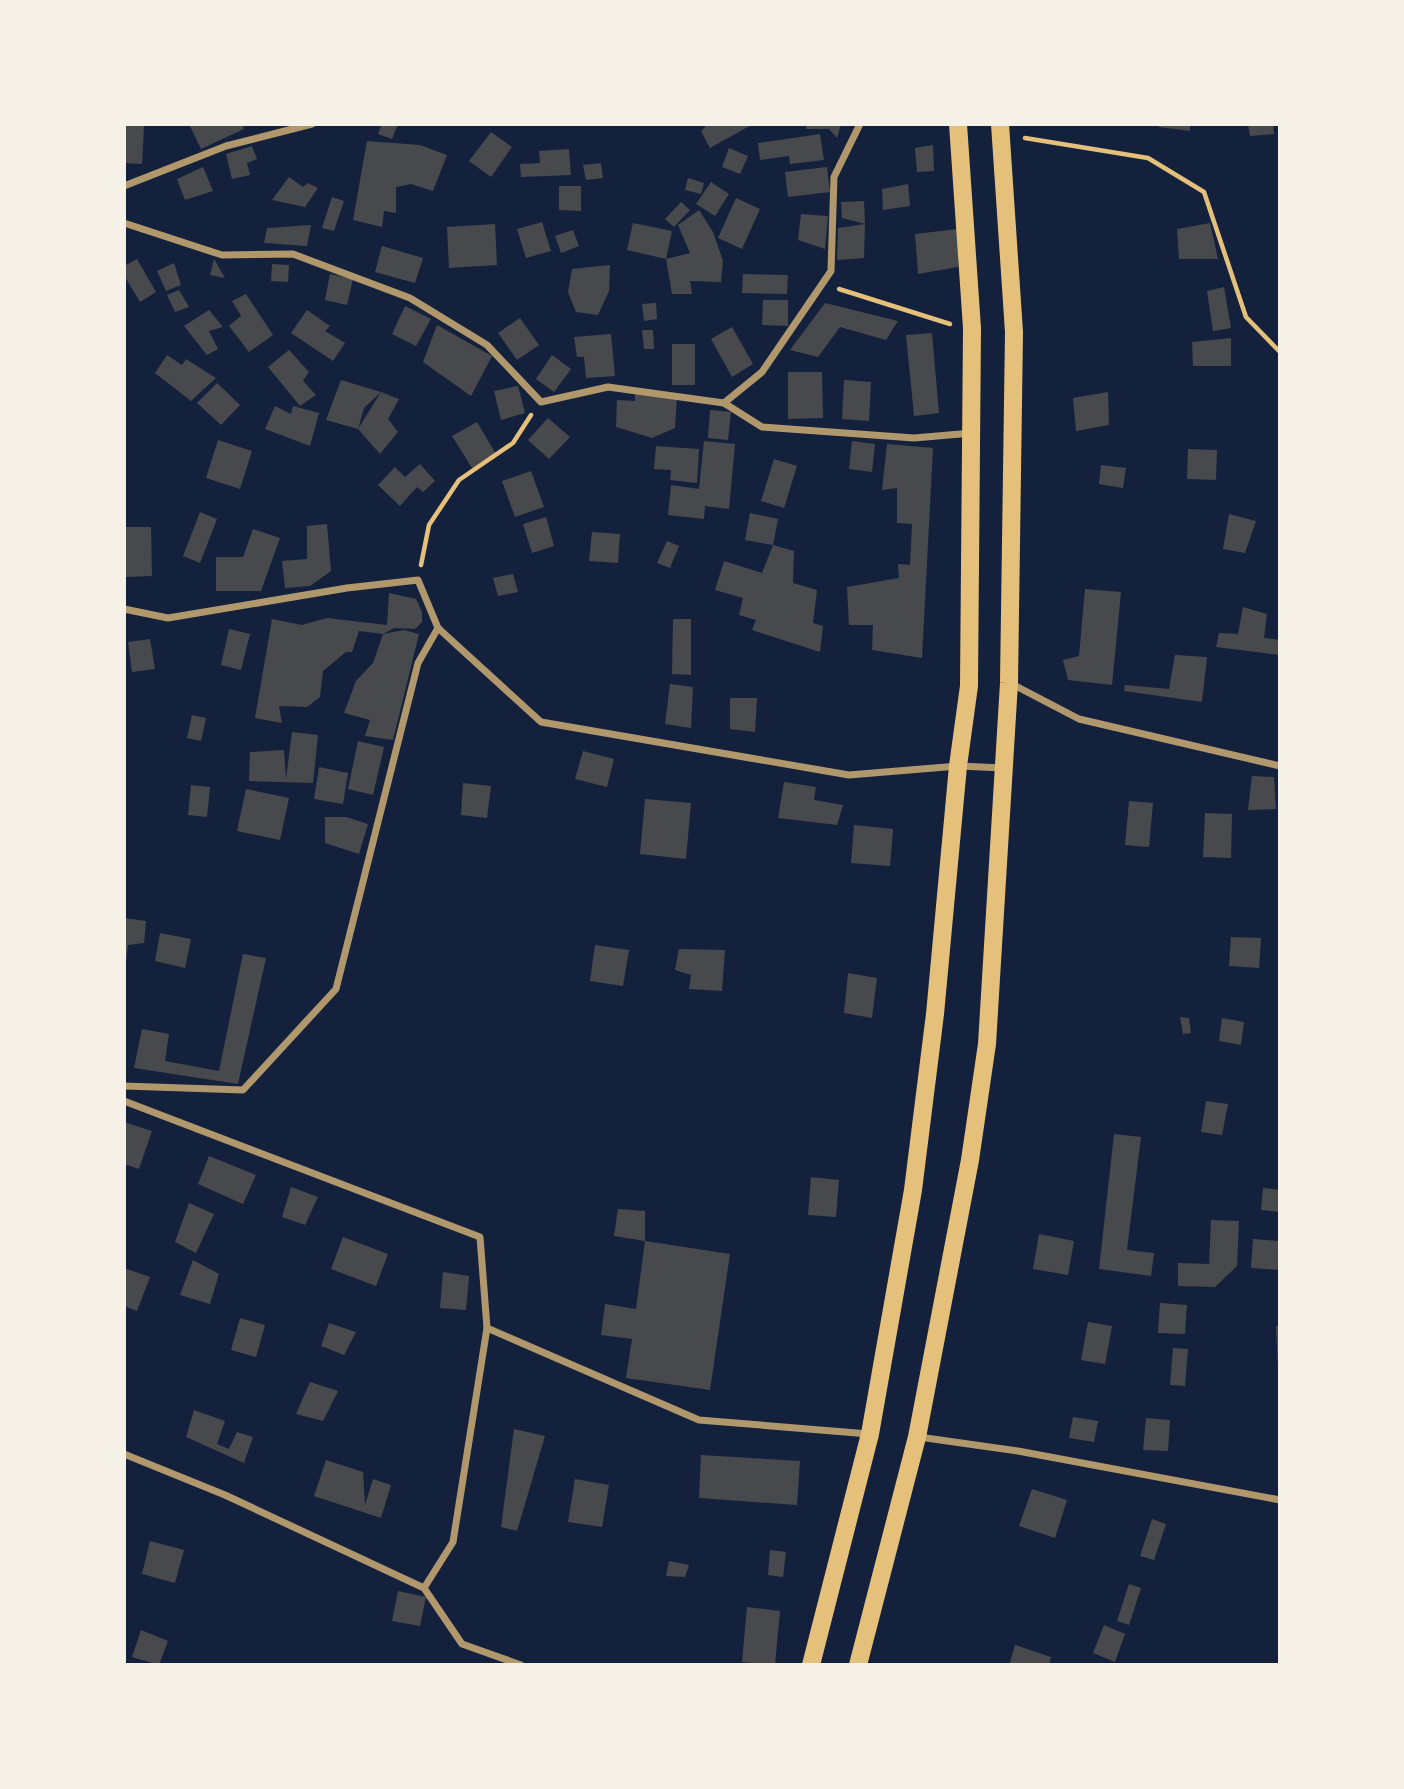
<svg xmlns="http://www.w3.org/2000/svg" width="1404" height="1789" font-family="Lora,serif">
<rect width="100%" height="100%" fill="#14213d"/>
<g fill="#48494c">
<polygon points="189,124 242,124 244,129 201,149"/>
<polygon points="382,124 398,124 392,139 378,134"/>
<polygon points="708,124 753,124 710,148 701,131"/>
<polygon points="807,124 841,124 837,138 829,129 806,129"/>
<polygon points="1159,124 1190,124 1190,131 1159,127"/>
<polygon points="1248,124 1273,124 1274,134 1250,136"/>
<polygon points="124,125 144,126 142,164 124,163"/>
<polygon points="491,132 512,147 491,177 469,161"/>
<polygon points="820,134 824,160 790,164 789,156 760,160 758,143"/>
<polygon points="367,141 420,145 447,155 433,191 411,184 396,187 396,213 384,211 382,227 353,220"/>
<polygon points="933,145 934,171 917,172 915,148"/>
<polygon points="252,146 257,159 247,163 250,175 232,179 226,154"/>
<polygon points="729,148 748,156 740,174 722,167"/>
<polygon points="569,149 571,175 521,177 520,164 540,163 539,151"/>
<polygon points="601,163 603,178 586,180 583,165"/>
<polygon points="203,167 213,191 185,200 177,179"/>
<polygon points="827,167 830,192 788,197 785,172"/>
<polygon points="289,177 303,187 308,183 318,188 305,207 272,200"/>
<polygon points="688,178 704,183 701,194 685,190"/>
<polygon points="711,182 729,194 715,216 696,204"/>
<polygon points="908,184 910,206 883,210 882,189"/>
<polygon points="559,186 581,186 581,211 559,210"/>
<polygon points="332,197 344,201 334,231 322,228"/>
<polygon points="736,198 760,209 742,249 718,238"/>
<polygon points="864,201 865,224 842,218 841,202"/>
<polygon points="681,202 690,210 674,227 665,219"/>
<polygon points="699,210 713,232 723,261 721,282 690,281 692,294 672,294 666,259 690,253 678,225"/>
<polygon points="801,214 828,216 825,249 798,240"/>
<polygon points="542,222 551,251 526,258 517,229"/>
<polygon points="633,223 672,231 666,259 627,250"/>
<polygon points="1210,223 1218,259 1179,259 1177,229"/>
<polygon points="495,224 497,265 449,268 447,227"/>
<polygon points="865,224 864,258 837,260 838,228"/>
<polygon points="311,225 307,246 264,243 267,228"/>
<polygon points="958,229 958,267 918,274 915,234"/>
<polygon points="573,230 579,246 561,253 555,236"/>
<polygon points="382,246 423,258 415,283 375,272"/>
<polygon points="137,259 156,292 140,302 124,275 124,266"/>
<polygon points="214,259 225,278 210,275"/>
<polygon points="174,263 181,285 166,291 157,271"/>
<polygon points="272,264 289,265 288,282 271,281"/>
<polygon points="610,265 609,291 598,315 576,312 568,292 572,269"/>
<polygon points="330,274 353,279 347,305 325,300"/>
<polygon points="743,274 788,275 787,294 742,293"/>
<polygon points="1224,287 1231,328 1213,331 1207,291"/>
<polygon points="179,290 189,307 175,312 167,295"/>
<polygon points="246,294 273,335 249,352 229,326 241,316 232,301"/>
<polygon points="763,300 788,300 788,326 762,325"/>
<polygon points="656,303 657,319 644,321 642,304"/>
<polygon points="825,303 898,321 886,340 840,327 818,357 790,350"/>
<polygon points="405,306 431,319 416,346 392,334"/>
<polygon points="209,310 223,327 209,331 218,349 207,355 184,326"/>
<polygon points="307,310 330,326 325,331 345,343 333,361 291,333"/>
<polygon points="520,318 539,345 517,360 498,333"/>
<polygon points="437,325 492,356 471,396 423,362"/>
<polygon points="732,327 753,364 732,377 711,339"/>
<polygon points="642,330 653,330 654,349 644,349"/>
<polygon points="932,333 939,413 914,416 906,335"/>
<polygon points="611,334 615,376 586,378 584,357 577,357 574,337"/>
<polygon points="1231,338 1231,366 1193,366 1192,342"/>
<rect x="672" y="344" width="23" height="41"/>
<polygon points="289,350 309,372 303,381 316,395 300,406 268,367"/>
<polygon points="167,355 182,365 186,359 216,378 191,401 155,373"/>
<polygon points="552,355 571,369 554,392 536,379"/>
<polygon points="788,372 822,372 823,418 788,419"/>
<polygon points="341,380 381,392 364,408 358,429 326,420"/>
<polygon points="844,380 871,382 869,421 842,419"/>
<polygon points="217,383 240,405 221,425 197,403"/>
<polygon points="518,386 525,413 501,420 494,391"/>
<polygon points="381,392 399,399 388,419 398,432 380,454 358,429"/>
<polygon points="1108,392 1109,425 1076,431 1073,398"/>
<polygon points="635,394 677,396 675,428 652,438 616,427 617,400 635,401"/>
<polygon points="275,406 291,414 293,406 319,413 310,446 265,429"/>
<polygon points="710,410 731,412 728,440 708,438"/>
<polygon points="548,418 570,437 549,459 528,440"/>
<polygon points="477,422 496,454 472,468 452,436"/>
<polygon points="218,440 252,451 240,489 206,478"/>
<polygon points="704,441 735,444 729,509 705,506 704,519 668,515 671,485 699,489"/>
<polygon points="852,441 875,444 872,472 849,469"/>
<polygon points="887,444 933,448 922,658 872,650 873,625 849,625 847,587 899,578 898,564 910,565 912,524 897,523 897,488 882,490"/>
<polygon points="656,446 699,449 697,483 670,480 671,470 654,469"/>
<polygon points="1188,449 1217,450 1216,480 1187,479"/>
<polygon points="774,459 797,466 784,508 761,501"/>
<polygon points="420,464 435,481 423,492 417,487 400,506 378,485 395,467 405,477"/>
<polygon points="1101,465 1126,468 1123,488 1099,484"/>
<polygon points="531,471 544,507 515,517 502,481"/>
<polygon points="200,512 217,519 200,563 183,556"/>
<polygon points="750,513 778,519 773,545 745,540"/>
<polygon points="1229,514 1256,521 1245,553 1223,549"/>
<polygon points="546,517 554,546 532,553 523,524"/>
<polygon points="327,524 331,571 310,586 285,588 282,561 307,559 307,526"/>
<polygon points="124,527 151,527 152,576 124,577"/>
<polygon points="253,529 280,538 261,591 216,591 216,557 243,557"/>
<polygon points="592,532 620,534 618,563 589,561"/>
<polygon points="667,541 679,546 670,568 657,563"/>
<polygon points="773,545 794,551 793,583 817,590 813,623 823,626 820,652 752,630 756,620 739,615 743,598 715,590 724,561 762,573"/>
<polygon points="513,574 518,592 498,596 493,578"/>
<polygon points="1085,589 1121,592 1112,685 1068,680 1063,660 1079,656"/>
<polygon points="389,593 416,599 422,612 422,622 415,629 394,628 383,634 359,631 352,652 346,652 323,671 320,697 307,707 279,706 282,723 255,718 272,619 302,625 327,618 387,625"/>
<polygon points="1243,607 1267,614 1264,638 1280,640 1280,655 1216,647 1219,633 1238,634"/>
<polygon points="673,619 691,619 691,675 672,674"/>
<polygon points="229,629 250,634 241,670 221,665"/>
<polygon points="404,630 419,634 393,740 365,736 370,720 344,713 356,681 373,663 383,634"/>
<polygon points="150,639 155,669 132,672 128,642"/>
<polygon points="1175,655 1207,657 1202,702 1124,691 1125,685 1169,689"/>
<polygon points="670,684 693,687 691,728 665,724"/>
<polygon points="730,698 757,698 755,732 730,729"/>
<polygon points="192,715 206,718 201,741 187,738"/>
<polygon points="292,732 318,735 313,783 249,781 250,752 284,750 286,779"/>
<polygon points="358,741 384,747 373,795 348,789"/>
<polygon points="583,751 614,759 607,787 575,779"/>
<polygon points="319,767 348,773 343,804 314,799"/>
<polygon points="1252,776 1274,777 1276,809 1248,810"/>
<polygon points="784,782 816,787 814,800 843,805 837,825 778,818"/>
<polygon points="463,783 491,786 487,818 461,815"/>
<polygon points="191,785 210,787 207,817 188,815"/>
<polygon points="246,789 289,798 280,840 237,831"/>
<polygon points="645,799 691,803 686,859 640,854"/>
<polygon points="1129,801 1153,803 1149,847 1125,845"/>
<polygon points="1205,813 1232,814 1231,858 1203,857"/>
<polygon points="325,817 346,817 368,824 359,854 325,843"/>
<polygon points="854,825 893,829 890,866 851,863"/>
<polygon points="124,918 146,921 144,943 128,945 126,962"/>
<polygon points="160,933 191,939 185,968 155,961"/>
<polygon points="1231,937 1261,938 1259,968 1229,966"/>
<polygon points="595,945 629,950 623,986 590,981"/>
<polygon points="679,949 725,950 722,991 689,989 691,975 675,970"/>
<polygon points="243,954 266,958 238,1084 134,1068 142,1029 169,1034 165,1061 219,1071"/>
<polygon points="848,973 877,978 872,1018 844,1013"/>
<polygon points="1180,1017 1189,1018 1191,1033 1183,1034"/>
<polygon points="1222,1018 1244,1022 1241,1045 1219,1041"/>
<polygon points="1206,1101 1228,1104 1222,1135 1201,1132"/>
<polygon points="124,1122 152,1131 139,1169 124,1164"/>
<polygon points="1114,1134 1141,1137 1127,1250 1154,1253 1151,1276 1099,1269"/>
<polygon points="209,1156 256,1175 243,1204 198,1184"/>
<polygon points="811,1177 839,1180 836,1217 808,1215"/>
<polygon points="291,1187 318,1197 305,1225 282,1217"/>
<polygon points="1263,1188 1280,1190 1280,1212 1261,1210"/>
<polygon points="189,1203 214,1214 196,1253 175,1242"/>
<polygon points="618,1209 645,1211 645,1241 614,1236"/>
<polygon points="1211,1220 1239,1221 1237,1266 1215,1287 1178,1286 1178,1263 1209,1264"/>
<polygon points="1039,1234 1074,1241 1068,1275 1033,1269"/>
<polygon points="343,1237 388,1254 376,1286 331,1269"/>
<polygon points="1253,1239 1280,1241 1280,1270 1251,1268"/>
<polygon points="645,1241 730,1254 710,1390 626,1378 632,1339 601,1335 605,1304 636,1309"/>
<polygon points="193,1260 219,1274 210,1304 180,1295"/>
<polygon points="124,1268 150,1277 137,1311 124,1306"/>
<polygon points="443,1272 469,1276 466,1310 440,1308"/>
<polygon points="1160,1303 1187,1305 1185,1334 1158,1333"/>
<polygon points="240,1318 265,1325 256,1357 231,1350"/>
<polygon points="1088,1322 1112,1326 1105,1364 1081,1360"/>
<polygon points="329,1323 356,1332 344,1355 321,1346"/>
<polygon points="1276,1326 1280,1326 1280,1370 1278,1370"/>
<polygon points="1173,1348 1188,1349 1185,1386 1170,1385"/>
<polygon points="310,1382 338,1391 323,1421 296,1414"/>
<polygon points="194,1410 225,1421 217,1444 229,1449 237,1432 253,1437 244,1463 186,1437"/>
<polygon points="1073,1417 1098,1421 1094,1442 1069,1438"/>
<polygon points="1146,1418 1170,1420 1168,1451 1143,1450"/>
<polygon points="514,1429 545,1436 517,1531 501,1527"/>
<polygon points="701,1455 800,1461 797,1505 699,1498"/>
<polygon points="326,1460 363,1472 365,1505 373,1479 391,1485 381,1518 314,1496"/>
<polygon points="575,1479 609,1485 602,1527 568,1522"/>
<polygon points="1032,1489 1067,1500 1055,1538 1019,1526"/>
<polygon points="1152,1519 1166,1524 1154,1560 1140,1556"/>
<polygon points="150,1541 184,1550 175,1583 142,1574"/>
<polygon points="770,1550 786,1552 783,1577 768,1575"/>
<polygon points="669,1561 689,1565 685,1577 666,1576"/>
<polygon points="1129,1584 1141,1588 1129,1625 1117,1621"/>
<polygon points="398,1591 426,1597 420,1626 392,1621"/>
<polygon points="747,1607 780,1611 775,1665 742,1662"/>
<polygon points="1104,1625 1125,1634 1115,1662 1093,1653"/>
<polygon points="141,1630 168,1641 159,1665 132,1657"/>
<polygon points="1015,1645 1051,1657 1049,1665 1009,1665"/>
</g>
<g fill="none" stroke-linecap="round" stroke-linejoin="round">
<g stroke="#e5c07b" stroke-width="4.5">
<polyline points="1025,138 1148,158 1204,192 1246,317 1280,352"/>
<polyline points="839,289 950,324"/>
<polyline points="421,565 429,525 459,480 513,443 531,415"/>
</g>
<g stroke="#b1986c" stroke-width="7">
<polyline points="124,186 226,146 312,124"/>
<polyline points="124,223 222,255 293,254 410,298 487,345 541,402 608,387 724,403 762,427 914,438 972,433"/>
<polyline points="724,403 762,372 831,271 834,177 860,124"/>
<polyline points="124,609 168,618 347,588 418,580 438,628 541,722 849,775 958,766 1004,768"/>
<polyline points="1010,683 1079,719 1280,766"/>
<polyline points="124,1086 243,1090 336,989 418,663 438,628"/>
<polyline points="124,1101 480,1237 487,1328 699,1420 869,1434"/>
<polyline points="919,1437 1018,1451 1280,1500"/>
<polyline points="124,1454 225,1495 424,1588 462,1644 521,1665"/>
<polyline points="424,1588 453,1542 487,1328"/>
</g>
<g stroke="#e5c07b" stroke-width="18">
<polyline points="811,1665 870,1434 913,1190 935,1014 958,766 969,686 972,328 958,124"/>
<polyline points="858,1665 917,1437 970,1160 987,1044 1009,683 1014,332 1000,124"/>
</g>
</g>
<rect width="1404" height="1789" fill="none" stroke="#f6f1e7" stroke-width="252"/>
</svg>
